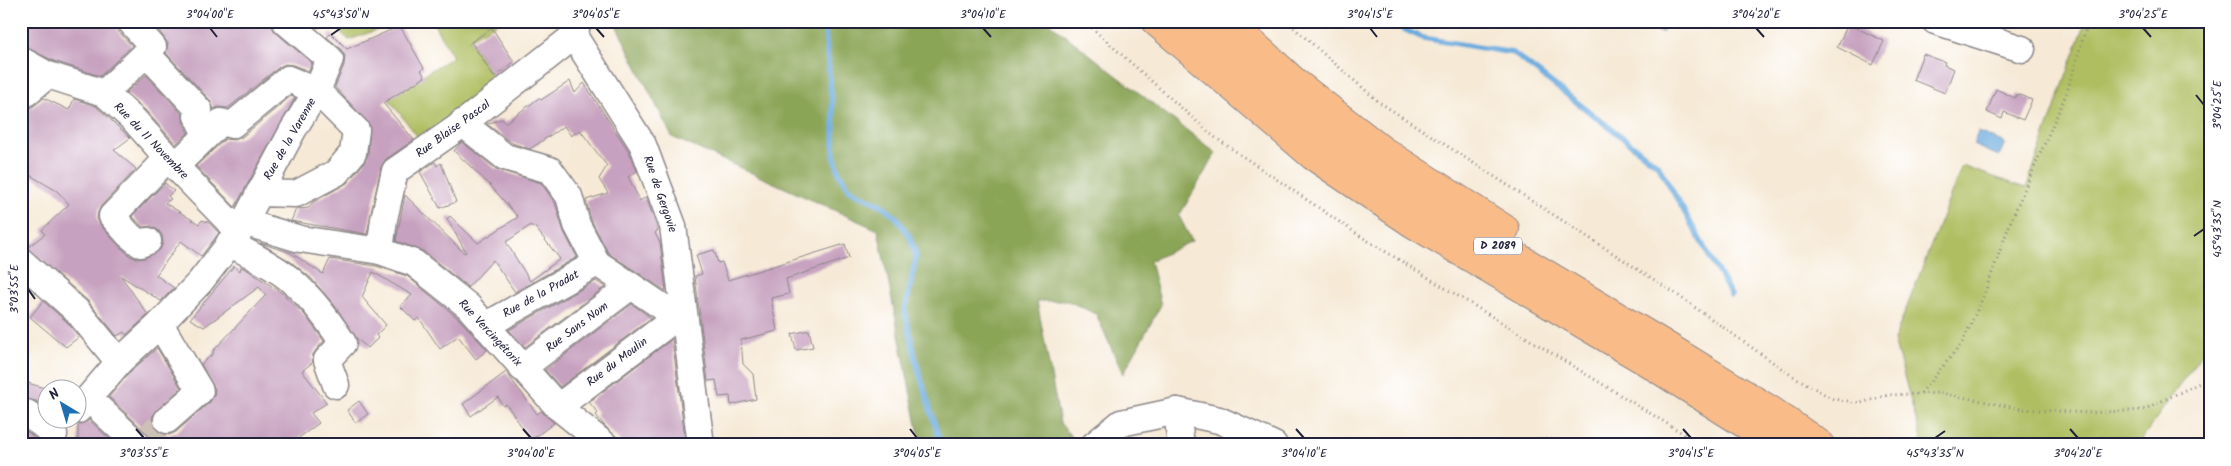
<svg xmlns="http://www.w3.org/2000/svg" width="2231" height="466" font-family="Kalam,sans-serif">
<rect width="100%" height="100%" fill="#fff"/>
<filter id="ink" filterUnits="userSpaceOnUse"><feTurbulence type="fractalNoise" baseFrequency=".02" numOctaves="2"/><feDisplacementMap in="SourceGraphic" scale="10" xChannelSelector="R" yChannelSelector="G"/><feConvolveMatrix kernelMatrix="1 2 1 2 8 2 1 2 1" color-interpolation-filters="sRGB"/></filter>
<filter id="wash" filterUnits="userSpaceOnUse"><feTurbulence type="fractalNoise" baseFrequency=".0096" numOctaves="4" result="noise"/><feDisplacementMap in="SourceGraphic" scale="20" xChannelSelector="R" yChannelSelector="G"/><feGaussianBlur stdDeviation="1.12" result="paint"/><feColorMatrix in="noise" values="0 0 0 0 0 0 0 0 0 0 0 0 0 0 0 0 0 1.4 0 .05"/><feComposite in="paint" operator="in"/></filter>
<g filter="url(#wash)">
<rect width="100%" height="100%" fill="#f6e9d5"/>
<g fill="#afbe61" stroke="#68704e">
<polygon points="297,21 401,21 349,40 333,25 313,34"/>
<polygon points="432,21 501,21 469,39 498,86 421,141 387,97 453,57"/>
<polygon points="2086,21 2210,21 2210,342 2141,440 2149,445 1923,445 1894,340 1962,166 2026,188"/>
</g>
<polygon fill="#8ba557" stroke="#566449" points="614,21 1047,21 1216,153 1179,216 1192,241 1150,261 1161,305 1123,374 1096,314 1068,301 1037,301 1060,423 1078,445 921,445 878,230 672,137"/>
<g fill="#6aaadd" stroke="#46668c">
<polygon points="1634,21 1667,21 1667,27 1663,28 1663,32 1633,30"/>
<polygon points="1978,132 2005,143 1999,156 1973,145"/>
</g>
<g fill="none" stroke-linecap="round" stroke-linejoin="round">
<g stroke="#6aaadd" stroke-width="5.5">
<polyline points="824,21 834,124 834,155 839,173 850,190 883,206 897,218 910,237 916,256 905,312 918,369 941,445"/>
<polyline points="1386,21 1423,38 1513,53 1658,165 1731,295"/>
</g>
</g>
<g id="blocks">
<g fill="#c7a2c0" fill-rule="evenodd">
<polygon points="21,21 115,21 118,31 132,46 100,76 54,61 21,45"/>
<polygon points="152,21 270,21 275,32 312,63 309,71 293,65 285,64 279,67 228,108 218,107 214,109 210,100 166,53 168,43"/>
<polygon points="1848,24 1884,41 1873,65 1837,47"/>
<polygon points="400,26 424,68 421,70 425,77 383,103 414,140 386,159 381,167 367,234 291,221 296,209 309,208 312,203 347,183 364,163 368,155 370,125 335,87 344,65 345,56 340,48 327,37 331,33 347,49"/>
<polygon points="492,28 514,62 494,77 471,42"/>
<polygon points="1923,54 1945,62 1944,65 1954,69 1945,93 1913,80"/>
<polygon points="146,75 183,115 183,122 188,133 176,144 145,110 126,93"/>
<polygon points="570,81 575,93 584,83 629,152 637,171 628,177 640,201 646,197 658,230 655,233 660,243 666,291 608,253 591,219 586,200 608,193 599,179 607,166 580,130 571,136 564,126 530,149 512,143 487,124 502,119 505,123 539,98 541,100"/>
<polygon points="1996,89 2015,98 2017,94 2032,100 2023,120 2004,112 2002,119 1987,112"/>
<polygon points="291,96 295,98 235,207 196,166 225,139 235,140 242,137"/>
<polygon points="44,98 69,110 74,99 96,106 130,138 114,150 136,169 101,206 98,212 97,219 101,226 118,245 130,256 137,259 145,258 160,250 163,243 162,235 158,230 151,226 143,227 132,216 165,183 174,191 168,196 171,199 165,203 199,224 202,220 208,222 219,233 201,256 181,241 156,275 174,288 161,301 121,276 148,315 126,335 124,332 117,336 88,301 27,248 45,234 42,230 69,204 57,191 21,170 21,112 30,109"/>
<path d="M462,142L496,169L541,183L555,203L564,232L577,257L515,292L493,260L468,287L423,251L396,241L405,195L464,253L466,252L447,219L450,216L478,243L518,217L491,186L454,151ZM531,225L532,227L534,226L560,259L530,281L506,242Z"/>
<polygon points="435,162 437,166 441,163 456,202 440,208 420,172"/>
<polygon points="260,243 291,253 323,274 330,259 376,266 407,276 459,319 487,350 476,359 458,336 440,349 419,318 415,321 400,306 412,295 373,272 362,297 386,325 376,335 378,338 368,348 357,339 335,306 311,278 291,262"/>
<polygon points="845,244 849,258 786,279 789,294 771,298 777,331 741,340 743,364 753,374 756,399 731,405 730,396 719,397 716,380 708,381 695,276 702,274 696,255 714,250 718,263 722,262 728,280"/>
<polygon points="234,266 240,271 241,267 249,271 282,293 305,315 324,341 316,350 312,356 313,362 302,371 327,403 311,413 319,423 289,445 153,445 148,434 109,397 130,372 157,348 181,388 153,415 152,423 156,430 162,434 169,435 176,432 210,402 214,396 215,389 201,364 213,354 213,351 266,295 259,287 204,327 190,319"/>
<polygon points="596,281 605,287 525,347 509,330"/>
<polygon points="43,301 67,322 79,337 66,347 30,317"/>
<polygon points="632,304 651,318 560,387 545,370"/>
<polygon points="809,330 813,347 796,350 792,334"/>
<polygon points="672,339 686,445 624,445 604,425 596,415 598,413 589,402"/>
<polygon points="506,372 537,414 541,411 554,423 531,440 506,404 503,406 498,397 471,416 463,404"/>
<polygon points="21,381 48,389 48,410 36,401 21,398"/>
<polygon points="359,401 368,414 356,423 347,410"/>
<polygon points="89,420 116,445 78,445 78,425"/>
<polygon points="22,428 43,445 21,445"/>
</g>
</g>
</g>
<g filter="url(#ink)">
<use href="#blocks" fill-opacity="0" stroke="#8c8688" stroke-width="1"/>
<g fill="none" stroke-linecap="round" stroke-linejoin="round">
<polyline stroke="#ccc1b6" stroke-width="26" stroke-dasharray="26 13" stroke-linecap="butt" points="139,445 167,420"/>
<g stroke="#8c8688" stroke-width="29">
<g id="minor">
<polyline points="578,21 574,36 643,145 673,226 701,445"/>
<polyline points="1935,21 2022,49"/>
<polyline points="146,53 199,110 197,116 206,135"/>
<polyline points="21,60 48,75 104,93 134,120 175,166 239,232"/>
<polyline points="104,93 153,47 130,21"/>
<polyline points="21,97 48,75"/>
<polyline points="462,123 505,157 550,170 569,196 577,225 597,263 685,322"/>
<polyline points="175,166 221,122 232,125 288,79 317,91 330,59 285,21"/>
<polyline points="243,222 300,239 380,251 414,263 468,306 558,407 605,445"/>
<polyline points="148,241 140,244 129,235 112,216 168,158"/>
<path d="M229,243C247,253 266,262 283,274C308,292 327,318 343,343L327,360L336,385"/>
<polyline points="380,251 384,219 395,171 457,128 574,36"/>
<polyline points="21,261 78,312 119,362"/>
<polyline points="160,324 200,391 167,420"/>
<polyline points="485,326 597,263"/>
<polyline points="522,368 631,286"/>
<polyline points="89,399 138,445"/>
<polyline points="558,407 677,317"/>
<polyline points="78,410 119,362 160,324 200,282 239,232 293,130 317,91 356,130 353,153 336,173 296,194 259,193"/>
<polyline points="1177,411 1181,445"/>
<polyline points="21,413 27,413 54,434"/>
<polyline points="1094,445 1121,423 1177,411 1219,420 1274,445"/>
</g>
</g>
<g stroke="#8c8688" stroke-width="30">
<g id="highway">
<polyline points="1155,21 1313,156 1412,223 1647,362 1778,445"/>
<polyline points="1192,21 1329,138 1427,203 1660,342 1772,411 1821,445"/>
<polyline points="1228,21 1295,82 1382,150 1505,229"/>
</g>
</g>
<g stroke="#8c8688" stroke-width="3" stroke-dasharray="1 4" stroke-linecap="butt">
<polyline points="1084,21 1213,136 1360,236 1702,445"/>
<polyline points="1286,21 1379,102 1673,292 1788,373 1833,399 1861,403 1887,395 1942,393 2021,409 2087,413 2143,410 2210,378"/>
<polyline points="1921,393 1962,343 1984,295 2010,223 2067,92 2088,21"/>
<polyline points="1521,445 1540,439 1645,445"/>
<polyline points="1648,445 1692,439"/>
</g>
<use href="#minor" stroke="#fff" stroke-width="26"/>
<use href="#highway" stroke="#f9bc89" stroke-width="28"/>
</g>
</g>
<path fill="none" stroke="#22223b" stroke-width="2" d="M210,28L217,37M596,28L604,37M983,28L991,37M1370,28L1377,37M1756,28L1764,37M2143,28L2151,37M331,35L341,28M2196,95L2204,105M2194,236L2204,229M28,289L35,299M136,429L144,438M523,429L531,438M910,429L917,438M1296,429L1304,438M1683,429L1691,438M2070,429L2078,438M1935,438L1945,431"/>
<g text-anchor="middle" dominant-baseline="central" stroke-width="4" stroke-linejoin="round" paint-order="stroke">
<rect fill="#fff" stroke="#646476" stroke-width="1" x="1474" y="237.5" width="48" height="17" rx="4"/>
<g font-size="11" font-weight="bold" fill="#22223b">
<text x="1498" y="246">D 2089</text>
</g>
<g font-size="12" fill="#22223b" stroke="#fff">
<text transform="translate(453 129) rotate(-36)">Rue Blaise Pascal</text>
<text transform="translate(290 139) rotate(-60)">Rue de la Varenne</text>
<text transform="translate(151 141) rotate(46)">Rue du 11 Novembre</text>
<text transform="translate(660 194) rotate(71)">Rue de Gergovie</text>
<text transform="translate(541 294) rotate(-29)">Rue de la Pradat</text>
<text transform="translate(577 327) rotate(-37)">Rue Sans Nom</text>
<text transform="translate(490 333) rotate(47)">Rue Vercingétorix</text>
<text transform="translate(617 362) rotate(-37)">Rue du Moulin</text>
</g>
</g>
<rect width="2231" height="466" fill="none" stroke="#fff" stroke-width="55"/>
<g transform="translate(62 404) rotate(322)"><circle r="24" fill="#ffffff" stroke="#a7a7b1"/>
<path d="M0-4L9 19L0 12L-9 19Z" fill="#1f6fb2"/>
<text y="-8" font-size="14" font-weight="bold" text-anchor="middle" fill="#22223b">N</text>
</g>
<rect x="28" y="28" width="2176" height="410" fill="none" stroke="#22223b" stroke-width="2"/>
<g font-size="12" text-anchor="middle" fill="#22223b">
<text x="210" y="18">3°04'00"E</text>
<text x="341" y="18">45°43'50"N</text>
<text x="596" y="18">3°04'05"E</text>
<text x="983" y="18">3°04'10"E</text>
<text x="1370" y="18">3°04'15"E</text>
<text x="1756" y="18">3°04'20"E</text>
<text x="2143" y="18">3°04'25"E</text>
<text transform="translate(2217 105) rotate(-90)" y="4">3°04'25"E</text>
<text transform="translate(2217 229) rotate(-90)" y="4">45°43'35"N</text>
<text transform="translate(14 289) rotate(-90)" y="4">3°03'55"E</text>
<text x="144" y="457">3°03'55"E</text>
<text x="531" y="457">3°04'00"E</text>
<text x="917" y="457">3°04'05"E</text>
<text x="1304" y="457">3°04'10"E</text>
<text x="1691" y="457">3°04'15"E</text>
<text x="1935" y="457">45°43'35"N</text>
<text x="2078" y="457">3°04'20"E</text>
</g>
</svg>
